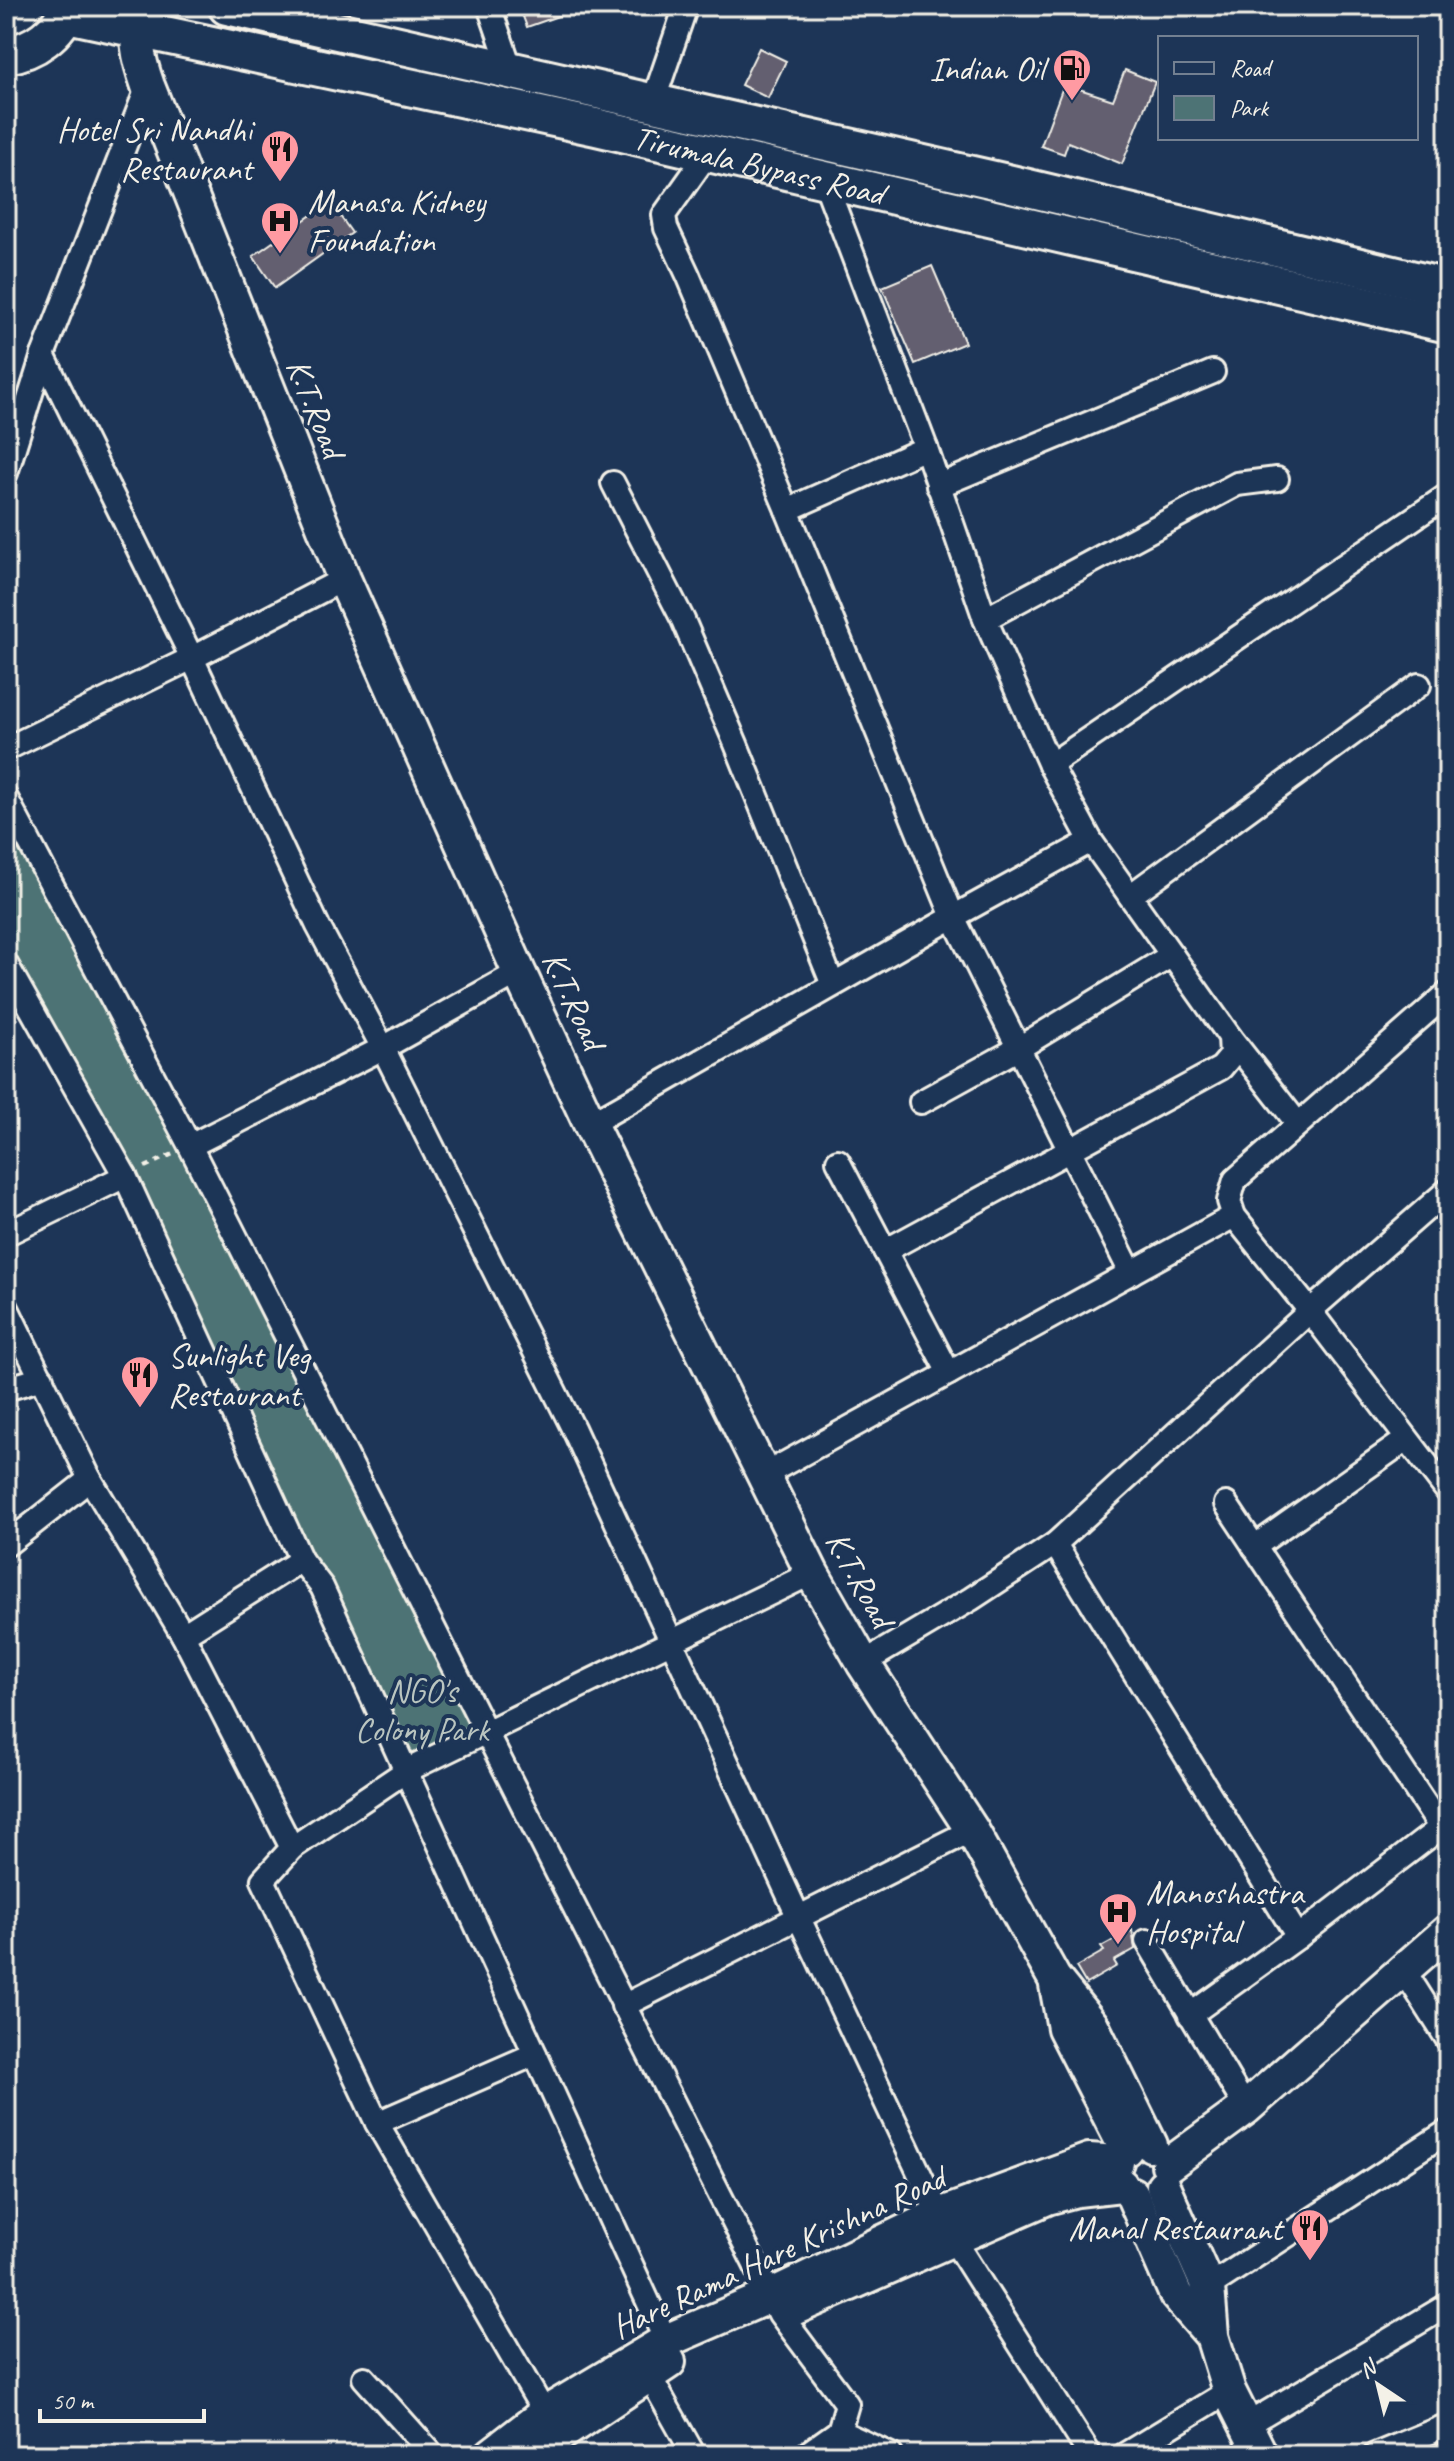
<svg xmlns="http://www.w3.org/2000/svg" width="1454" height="2461" font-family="Caveat,sans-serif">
<rect width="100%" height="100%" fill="#1d3557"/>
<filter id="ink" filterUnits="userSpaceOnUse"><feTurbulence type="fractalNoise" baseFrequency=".0125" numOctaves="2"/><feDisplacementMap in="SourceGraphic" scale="16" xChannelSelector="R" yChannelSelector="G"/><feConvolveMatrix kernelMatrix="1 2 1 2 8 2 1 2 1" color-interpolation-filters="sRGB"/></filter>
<g filter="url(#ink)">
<polygon fill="#4d7375" stroke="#a0b2ae" stroke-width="2" points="6,798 484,1733 403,1773 124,1156 6,965"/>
<g fill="#635f70" stroke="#f4f1e8" stroke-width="2">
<polygon points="519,6 578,6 578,9 527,27"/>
<polygon points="759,48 786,61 768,98 741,85"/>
<polygon points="1125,70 1155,82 1122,164 1068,142 1064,154 1041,146 1064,84 1113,100"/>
<polygon points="330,202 352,233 275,288 253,256"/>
<polygon points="932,266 965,343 915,364 882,287"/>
<polygon points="1132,1930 1135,1949 1114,1961 1117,1966 1086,1984 1076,1967 1104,1951 1101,1947"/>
</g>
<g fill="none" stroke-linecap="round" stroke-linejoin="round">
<g stroke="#f4f1e8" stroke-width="28">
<g id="street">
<polyline points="489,6 511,70"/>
<polyline points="653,102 686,6"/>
<polyline points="708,153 664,215 666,228 688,275 787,510 953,917 1131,1273"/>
<polyline points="825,182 926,448"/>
<polyline points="43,355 192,658 318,926 383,1048 574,1430 798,1916 939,2215"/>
<polyline points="6,473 43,355 148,86"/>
<polyline points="613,483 683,620 736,744 833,985"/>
<polyline points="938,486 1213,372"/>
<polyline points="787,510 926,448 985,619 1050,765"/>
<polyline points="985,619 1237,484 1277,479"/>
<polyline points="6,749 192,658 344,579"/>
<polyline points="6,798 190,1146 780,2314 847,2404 839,2431 891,2455"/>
<polyline points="1130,896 1419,685"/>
<polyline points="6,964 125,1176 301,1560"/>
<polyline points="1448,993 1235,1180 1229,1201 1234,1216 1310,1311 1448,1492"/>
<polyline points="1230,1037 1298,1124"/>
<polyline points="921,1102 1019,1048 1172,955"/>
<polyline points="590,1124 953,917 1091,841"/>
<polyline points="190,1146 383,1048 519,972"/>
<polyline points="838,1161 949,1373"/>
<polyline points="6,1234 125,1176"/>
<polyline points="885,1251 1221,1068 1231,1056 1230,1037 1091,841 1050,765 1448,495"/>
<polyline points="6,1306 90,1479"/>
<polyline points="6,1389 42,1378"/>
<polyline points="764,1475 1234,1216"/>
<polyline points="1226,1504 1441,1828"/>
<polyline points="1055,1544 1298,1937 1448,1822"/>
<polyline points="6,1545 90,1479 183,1635 292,1848 263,1880 377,2123 551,2424"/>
<polyline points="1254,1547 1407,1439"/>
<polyline points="183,1635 301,1560 322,1587 666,2341"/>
<polyline points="863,1663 971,1599 1055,1544 1310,1311 1448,1190"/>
<polyline points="292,1848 406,1771 812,1573"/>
<polyline points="1147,1941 1246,2108"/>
<polyline points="1403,1969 1448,2040"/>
<polyline points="623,2006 972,1830"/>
<polyline points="1190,2015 1298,1937"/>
<polyline points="377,2123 535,2054"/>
<polyline points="953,2239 1090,2455"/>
<polyline points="1208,2287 1448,2131"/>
<polyline points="649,2375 694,2455"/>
<polyline points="364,2378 433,2455"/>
<polyline points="1246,2425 1448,2305"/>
<polyline points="805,2455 839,2431"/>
<polyline points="1124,2455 1229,2391"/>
<polyline points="1375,2455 1448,2425"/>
</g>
</g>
<g stroke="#f4f1e8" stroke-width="38">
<g id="secondary">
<path d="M141,6C133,35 138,58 148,86L344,579L519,972L590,1124L812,1573L863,1663L972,1830L1054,1978L1092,2025L1151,2145"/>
<polyline points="1056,1985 1064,2028 1126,2149"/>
<polyline points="1168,2165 1246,2108 1448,1931"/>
<polyline points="1163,2186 1208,2287 1212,2336 1229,2391 1261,2455"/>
<polyline points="1132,2194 1176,2295 1212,2336"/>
<polyline points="793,2309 1047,2198 1077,2190 1121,2185"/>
<polyline points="491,2455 544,2414 666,2341 770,2296 939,2215 1089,2160 1117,2162"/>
<polyline points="530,2455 669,2362"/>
</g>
</g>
<g stroke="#f4f1e8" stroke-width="42">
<g id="primary">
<polyline points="227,6 1003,182 1448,288"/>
<path id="s1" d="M67,14L596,127L1448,324"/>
<path d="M6,55C34,51 59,33 69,6"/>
</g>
</g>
<polyline stroke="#f4f1e8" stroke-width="4" stroke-dasharray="6 6" stroke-linecap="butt" points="145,1167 173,1154"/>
<use href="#street" stroke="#1d3557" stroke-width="22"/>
<use href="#secondary" stroke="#1d3557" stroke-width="32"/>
<use href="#primary" stroke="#1d3557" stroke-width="36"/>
</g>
</g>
<defs>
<g id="fuel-pin" transform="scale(2)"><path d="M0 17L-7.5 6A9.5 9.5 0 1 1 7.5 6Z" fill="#ff9aa2" stroke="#1d3557"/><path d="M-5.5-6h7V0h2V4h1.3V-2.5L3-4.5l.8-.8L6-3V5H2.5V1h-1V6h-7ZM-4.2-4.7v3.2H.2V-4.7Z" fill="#111"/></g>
<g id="restaurant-pin" transform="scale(2)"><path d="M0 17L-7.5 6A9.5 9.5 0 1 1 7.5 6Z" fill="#ff9aa2" stroke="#1d3557"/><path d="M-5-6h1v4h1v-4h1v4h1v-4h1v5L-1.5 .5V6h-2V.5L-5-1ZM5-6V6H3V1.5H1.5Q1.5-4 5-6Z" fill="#111"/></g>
<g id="hospital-pin" transform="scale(2)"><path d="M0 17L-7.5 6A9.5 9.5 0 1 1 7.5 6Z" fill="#ff9aa2" stroke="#1d3557"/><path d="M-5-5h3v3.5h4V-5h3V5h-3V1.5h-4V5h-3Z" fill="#111"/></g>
</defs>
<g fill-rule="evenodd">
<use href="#fuel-pin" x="1072" y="68"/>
<use href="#restaurant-pin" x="280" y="149"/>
<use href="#hospital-pin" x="280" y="221"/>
<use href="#restaurant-pin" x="140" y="1375"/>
<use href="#hospital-pin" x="1118" y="1912"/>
<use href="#restaurant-pin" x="1310" y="2228"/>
</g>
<g text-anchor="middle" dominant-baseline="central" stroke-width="8" stroke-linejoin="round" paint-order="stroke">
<g font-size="34" fill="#f4f1e8" stroke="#1d3557" text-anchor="end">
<text x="1044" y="68">Indian Oil</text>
<text x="252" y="129">Hotel Sri Nandhi<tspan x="252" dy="39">Restaurant</tspan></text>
<text x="308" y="201" text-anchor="start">Manasa Kidney<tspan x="308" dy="39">Foundation</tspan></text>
<text x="168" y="1355" text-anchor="start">Sunlight Veg<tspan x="168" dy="39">Restaurant</tspan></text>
<text x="1146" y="1892" text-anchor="start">Manoshastra<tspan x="1146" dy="39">Hospital</tspan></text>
<text x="1282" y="2228">Manal Restaurant</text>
</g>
<g font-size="34" fill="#f4f1e8" stroke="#1d3557">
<text stroke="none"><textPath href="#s1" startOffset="708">Tirumala Bypass Road</textPath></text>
<text transform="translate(316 408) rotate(68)">K.T.Road</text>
<text transform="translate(574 1000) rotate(65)">K.T.Road</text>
<text transform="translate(860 1579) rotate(61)">K.T.Road</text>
<text transform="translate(778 2252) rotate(-25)">Hare Rama Hare Krishna Road</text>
</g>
<g font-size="34" fill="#bac5c0" stroke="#1d3557">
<text x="422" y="1690">NGO's<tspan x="422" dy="39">Colony Park</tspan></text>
</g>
</g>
<rect width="1454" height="2461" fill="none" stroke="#1d3557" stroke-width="32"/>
<rect x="16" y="16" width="1422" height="2429" fill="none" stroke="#f4f1e8" stroke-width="3" filter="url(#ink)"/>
<rect x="1158" y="36" width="260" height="104" fill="#1d3557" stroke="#738091" stroke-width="2"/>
<rect x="1174" y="62" width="40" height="12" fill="#1d3557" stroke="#738091" stroke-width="2"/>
<text x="1230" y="76" font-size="24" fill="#f4f1e8">Road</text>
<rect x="1174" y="96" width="40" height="24" fill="#4d7375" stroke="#738091" stroke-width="2"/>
<text x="1230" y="116" font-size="24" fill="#f4f1e8">Park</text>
<g transform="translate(1378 2385) rotate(325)" stroke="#1d3557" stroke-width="6" paint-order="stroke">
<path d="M0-6L14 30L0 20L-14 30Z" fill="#f4f1e8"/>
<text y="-12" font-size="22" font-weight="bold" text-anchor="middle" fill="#f4f1e8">N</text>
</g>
<path d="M40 2409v12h164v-12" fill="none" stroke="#f4f1e8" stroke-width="4"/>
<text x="52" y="2409" font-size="24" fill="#f4f1e8" stroke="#1d3557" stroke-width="6" paint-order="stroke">50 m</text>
</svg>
